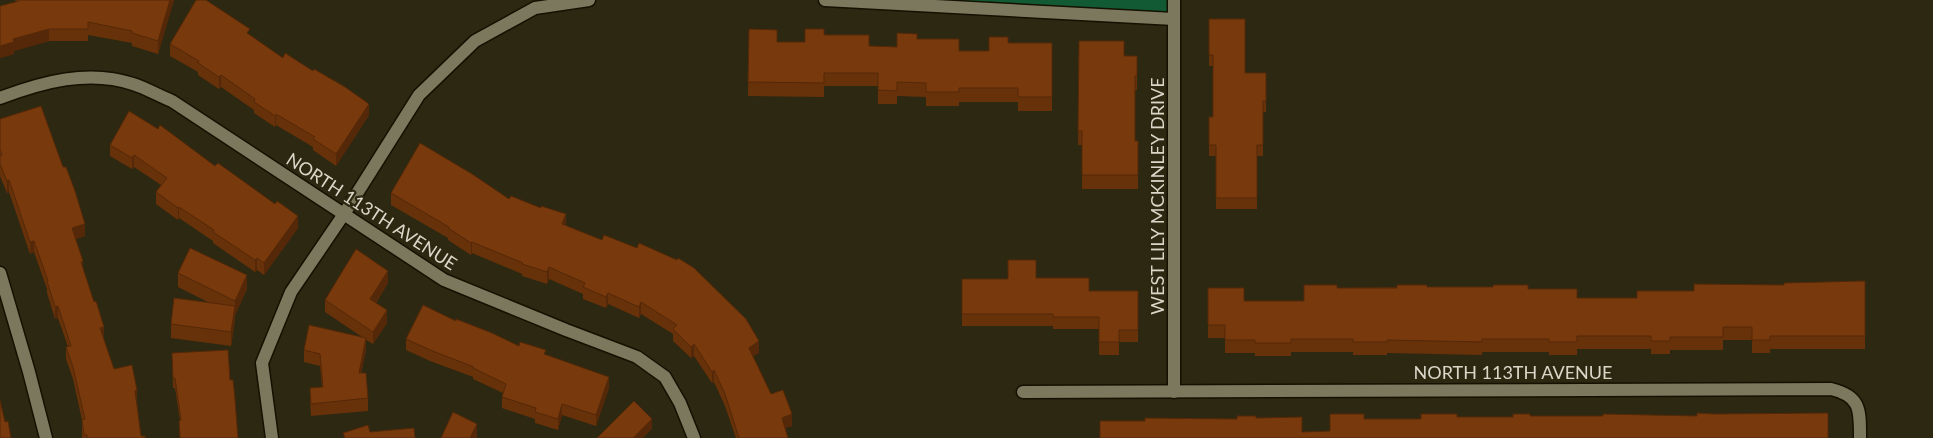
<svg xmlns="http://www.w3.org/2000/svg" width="1933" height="438" font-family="Lato,sans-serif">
<rect width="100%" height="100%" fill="#2c2811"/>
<polygon fill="#115a34" points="827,0 1174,0 1174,19"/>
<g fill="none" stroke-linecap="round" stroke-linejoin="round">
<g stroke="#151100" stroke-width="15">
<g id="minor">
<polyline points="825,0 1174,19"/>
<polyline points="1174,0 1174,392"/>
<path d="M0,98C42,82 89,69 133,84C146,88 159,96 172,101L444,280L566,330L637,357L665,377L680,403L694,438"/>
<polyline points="0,273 29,372 46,438"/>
<path d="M1023,392L1831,389C1861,396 1860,410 1860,438"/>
<polyline points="272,438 262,363 291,292 344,214 419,95 475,41 535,8 589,0"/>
</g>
</g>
<use href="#minor" stroke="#7c785d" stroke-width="12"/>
</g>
<g fill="#67310a">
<polygon points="15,0 174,0 158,54 132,46 132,43 88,35 88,41 49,41 14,51 14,54 0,58 0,6 16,2"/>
<polygon points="1209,19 1245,73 1266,73 1266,112 1263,112 1263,156 1257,156 1257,209 1216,209 1216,156 1209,156 1209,117 1213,117 1213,66 1209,66"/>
<polygon points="749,29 777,42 805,42 824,35 869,46 897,47 917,39 959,51 989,51 1008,43 1052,43 1052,111 1018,111 1018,102 959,102 959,106 926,106 926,97 897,96 897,104 878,104 878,86 824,86 824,97 748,96"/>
<polygon points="250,36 369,115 336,166 313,150 313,147 276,125 275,127 254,113 254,110 221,87 219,89 198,75 198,72 170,56 170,44"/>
<polygon points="1079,41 1124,56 1137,56 1137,90 1135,90 1135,141 1138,141 1138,189 1082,189 1082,145 1078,145"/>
<polygon points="0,119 85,236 76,239 83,271 104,339 103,339 114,369 137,402 141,436 145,438 82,438 82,420 73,379 66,359 66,347 68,347 58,318 55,319 47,293 47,289 34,252 30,254 9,192 7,193 0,176"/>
<polygon points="110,145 298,228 264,275 257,270 255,272 213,243 213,241 179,218 178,220 156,204 156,192 161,185 134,167 132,169 110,156"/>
<polygon points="391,193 509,199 566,225 759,353 753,356 771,394 792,426 785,428 788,438 736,438 725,406 714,382 712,383 694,356 691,358 673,341 673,334 641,314 639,318 608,304 606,308 583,299 583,294 549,279 547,284 522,276 522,274 472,253 471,255 448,240 448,238 391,205"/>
<polygon points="178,273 247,289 235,315 235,320 231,346 171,338 171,324 210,303 178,287"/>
<polygon points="1036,278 1089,291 1138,291 1138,342 1119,342 1119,355 1099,355 1099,329 1053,329 1053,326 962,326 962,279 1008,279"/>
<polygon points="1865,281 1865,349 1770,349 1770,353 1752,353 1752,340 1723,340 1723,350 1670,350 1670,354 1651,354 1651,349 1577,349 1577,355 1549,355 1549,352 1482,352 1482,355 1387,353 1387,355 1353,355 1353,352 1291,352 1291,356 1255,356 1255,353 1225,353 1225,338 1208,338 1208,288 1244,301 1304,301 1337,288 1427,287 1528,289 1577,298 1637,298 1694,291"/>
<polygon points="388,283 376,303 387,323 373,344 366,340 366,350 361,373 368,398 368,411 311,416 310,400 310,388 322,387 320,366 304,362 304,350 362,337 325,312 325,300"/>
<polygon points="456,321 519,346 546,355 609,388 596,426 562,415 558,430 535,423 535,419 502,408 502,397 503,393 473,379 473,377 430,361 406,350 406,339"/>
<polygon points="172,353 230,380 238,438 180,438 179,421 180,421 175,388 173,388"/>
</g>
<g fill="#542808">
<polygon points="170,0 174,0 158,54 158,41"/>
<polygon points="49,29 49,41 14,51 14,54 0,58 0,46 13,39"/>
<polygon points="221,75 221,87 219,89 219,77"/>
<polygon points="369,104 369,115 336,166 336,154"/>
<polygon points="276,114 276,125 275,127 275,116"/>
<polygon points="134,155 134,167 132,169 132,158"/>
<polygon points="9,180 9,192 7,193 7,181"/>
<polygon points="179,207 179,218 178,220 178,208"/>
<polygon points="566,214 566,225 562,224"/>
<polygon points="298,216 298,228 264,275 264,263"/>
<polygon points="85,224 85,236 72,240 72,228"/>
<polygon points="34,241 34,252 30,254 30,242"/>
<polygon points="472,242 472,253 471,255 471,243"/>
<polygon points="257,258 257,270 255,272 255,260"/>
<polygon points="83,261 83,273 81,262"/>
<polygon points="549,267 549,279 547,284 547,272"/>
<polygon points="388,271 388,283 370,311 370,299"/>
<polygon points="247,275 247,289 235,315 235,320 231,346 231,332 235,306 235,301"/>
<polygon points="608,293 608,304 606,308 606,297"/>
<polygon points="641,302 641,314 639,318 639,307"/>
<polygon points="58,306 58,318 55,319 55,307"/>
<polygon points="387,310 387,323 373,344 373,332"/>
<polygon points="104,327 104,339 100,340 100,328"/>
<polygon points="366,338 366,350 359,385 359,373"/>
<polygon points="759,341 759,353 749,359 749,348"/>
<polygon points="694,344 694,356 691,358 691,347"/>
<polygon points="714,370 714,382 712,383 712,372"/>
<polygon points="609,377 609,388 596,426 596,415"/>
<polygon points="137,390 137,402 135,402 135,391"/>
<polygon points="562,404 562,415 558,430 558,419"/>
<polygon points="792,414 792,426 782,429 782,418"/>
<polygon points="652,419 652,429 643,438 633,438"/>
<polygon points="477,424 477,438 470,438"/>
</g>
<g fill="#78390c" stroke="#542808">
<polygon points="18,0 170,0 158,41 132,33 132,31 88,22 88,29 49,29 13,39 14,42 0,46 0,6 19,1"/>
<polygon points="196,0 206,0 250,29 247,33 283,58 285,53 313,71 314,69 345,87 369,104 336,154 313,139 315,137 276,114 275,116 254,102 255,99 221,75 219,77 198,63 199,61 170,44"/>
<polygon points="1209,19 1245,19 1245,73 1266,73 1266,101 1263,101 1263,145 1257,145 1257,198 1216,198 1216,145 1209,145 1209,117 1213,117 1213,55 1209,55"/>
<polygon points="749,29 777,30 777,42 805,42 805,29 824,29 824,35 869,35 869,46 897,47 897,33 917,34 917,39 959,39 959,51 989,51 989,37 1008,37 1008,43 1052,43 1052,97 1018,97 1018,88 959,88 959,92 926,92 926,83 897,82 897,91 878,90 878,73 824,73 824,83 748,82"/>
<polygon points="1079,41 1124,41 1124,56 1137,56 1137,76 1135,76 1135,141 1138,141 1138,175 1082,175 1082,131 1078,131"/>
<polygon points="41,106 63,167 66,167 75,191 85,224 72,228 83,261 81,262 94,302 96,301 104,327 100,328 114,369 132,365 137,390 135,391 141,436 145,436 145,438 87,438 87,435 84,435 82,420 85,419 73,367 66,347 71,346 58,306 55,307 47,281 48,281 34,241 30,242 9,180 7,181 0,164 0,156 2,155 0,150 0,119"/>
<polygon points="129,111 158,129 160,125 215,166 218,163 275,204 277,201 298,216 264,263 257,258 255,260 213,232 214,230 179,207 178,208 156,192 167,178 134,155 132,158 110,145"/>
<polygon points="420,143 472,174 509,199 511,196 541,208 541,206 566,214 562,224 602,240 604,235 637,248 639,243 677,260 678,258 694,268 746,319 759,341 749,348 771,394 783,390 792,414 782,418 788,438 739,438 725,394 714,370 712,372 694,344 691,347 673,329 677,325 641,302 639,307 608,293 606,297 583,287 585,283 549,267 547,272 522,264 523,263 472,242 471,243 448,228 449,227 391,193"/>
<polygon points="190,248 247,275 235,301 178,273"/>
<polygon points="356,249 388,271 370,299 387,310 373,332 325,300"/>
<polygon points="1008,260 1036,260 1036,278 1089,278 1089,291 1138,291 1138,330 1119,330 1119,342 1099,342 1099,317 1053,317 1053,314 962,314 962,279 1008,279"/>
<polygon points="1865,281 1865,336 1770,336 1770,340 1752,340 1752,327 1723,327 1723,337 1670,337 1670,341 1651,341 1651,336 1577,336 1577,342 1549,342 1549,339 1482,339 1482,342 1387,340 1387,342 1353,342 1353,339 1291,339 1291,343 1255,343 1255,340 1225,340 1225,325 1208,325 1208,288 1244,288 1244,301 1304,301 1304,285 1337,285 1337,288 1397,288 1397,285 1427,285 1427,287 1493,287 1493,285 1528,285 1528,289 1577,289 1577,298 1637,298 1637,291 1694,291 1694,284 1784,285 1784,283"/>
<polygon points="174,298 235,306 231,332 171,324"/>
<polygon points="423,305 456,321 456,319 492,333 519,346 520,342 546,350 544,354 609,377 596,415 562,404 558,419 535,412 536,408 502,397 506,384 473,368 474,367 430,350 406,339"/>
<polygon points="309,325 366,338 359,373 366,373 368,398 311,404 310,388 323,387 320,354 304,350"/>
<polygon points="228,350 230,380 233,380 235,399 238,438 180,438 179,421 181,420 175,378 173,378 172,353"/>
<polygon points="0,400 5,422 8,421 11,438 0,438"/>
<polygon points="634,401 652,419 633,438 597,438"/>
<polygon points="453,412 477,424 470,438 441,438"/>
<polygon points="1697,413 1714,414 1828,413 1828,438 1100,438 1100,421 1145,421 1145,418 1237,419 1237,416 1256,416 1256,418 1302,417 1302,432 1330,431 1330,414 1364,414 1364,419 1421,419 1421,414 1457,414 1457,417 1513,417 1513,414 1530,414 1530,416 1603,416 1603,414 1697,416"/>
<polygon points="368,425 370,432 414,428 415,438 345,438 343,433"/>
</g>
<g text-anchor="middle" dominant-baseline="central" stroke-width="4.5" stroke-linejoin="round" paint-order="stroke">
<g font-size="18" fill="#dad7c9" stroke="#2c2811">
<text transform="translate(1157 196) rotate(-90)">WEST LILY MCKINLEY DRIVE</text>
<text transform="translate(372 211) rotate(33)">NORTH 113TH AVENUE</text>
<text x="1513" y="372">NORTH 113TH AVENUE</text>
</g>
</g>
</svg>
